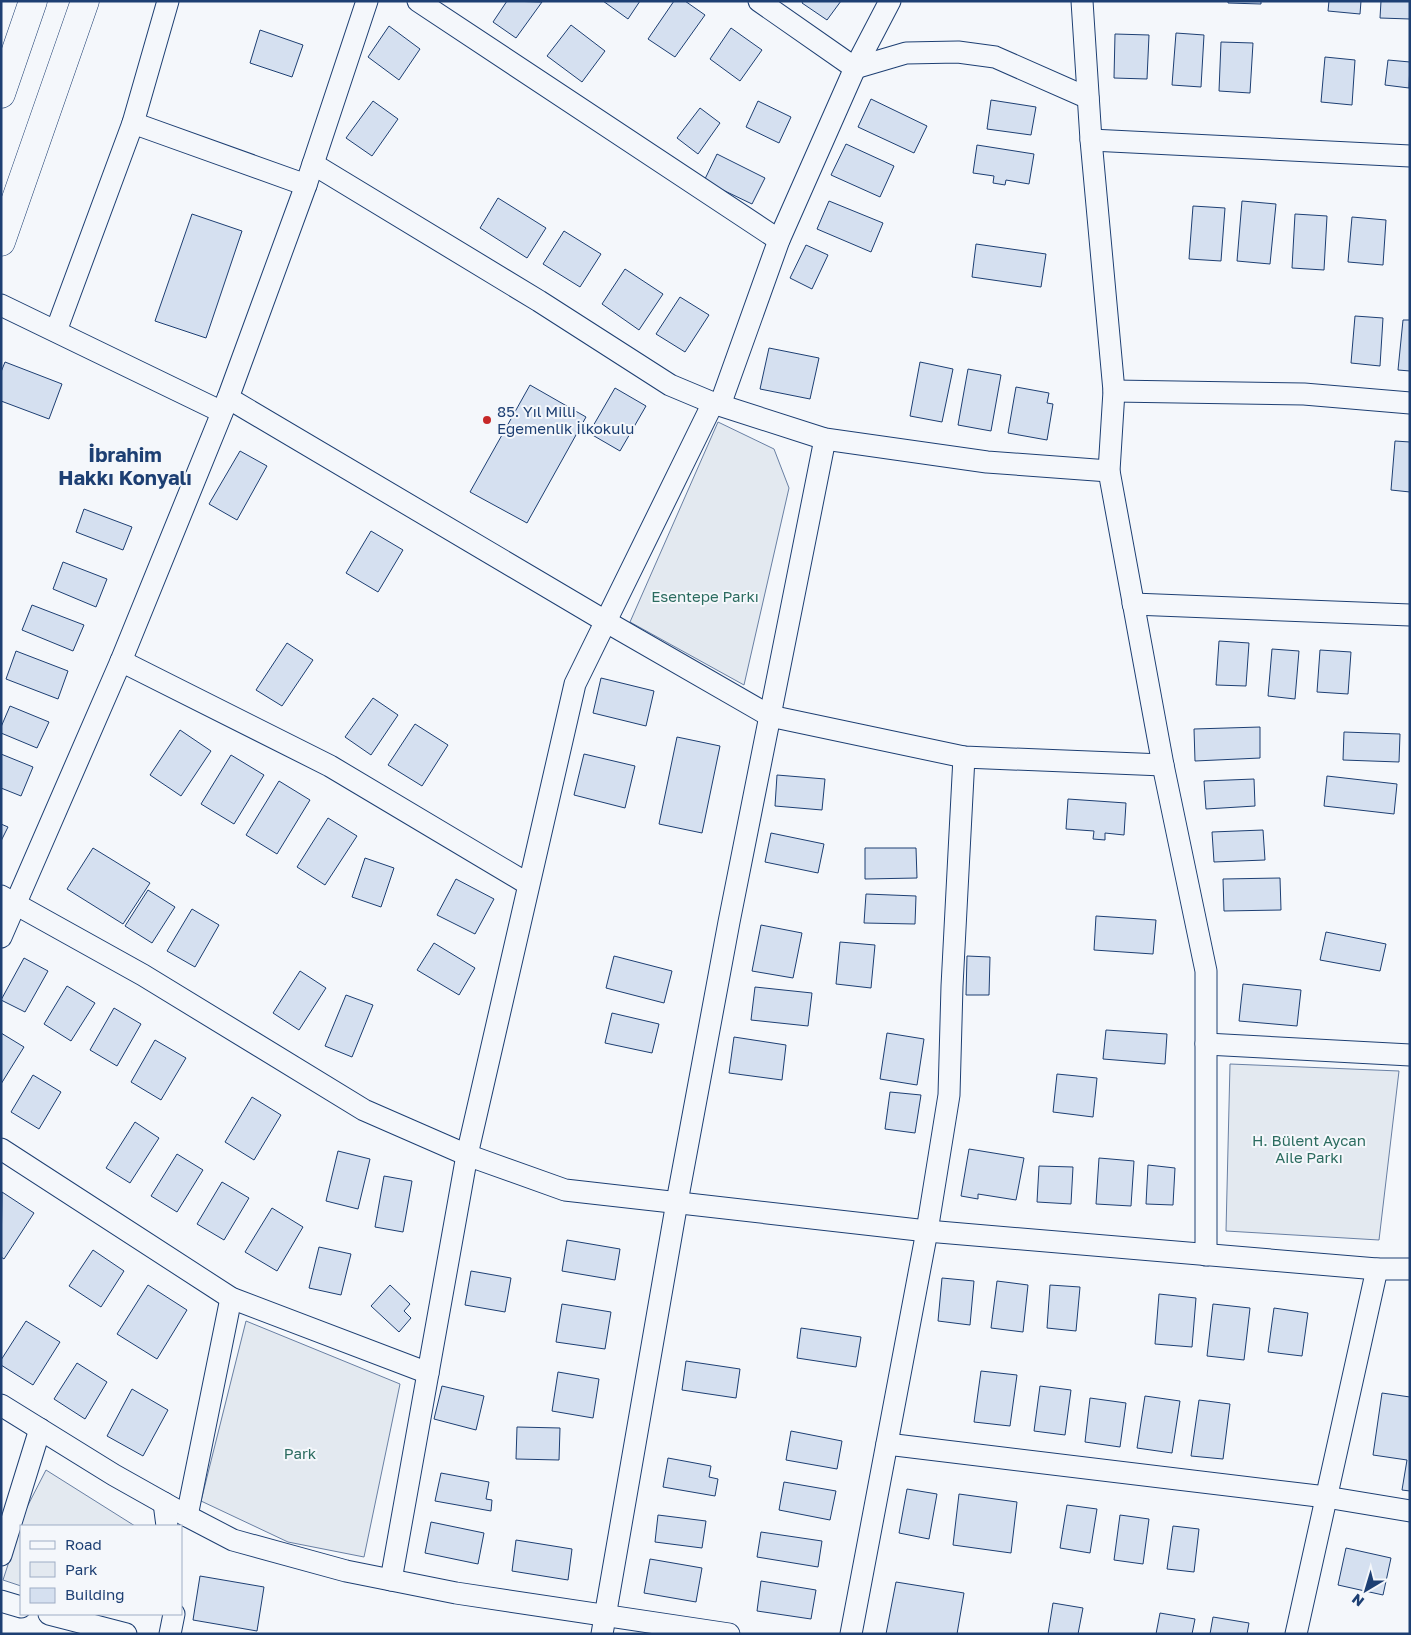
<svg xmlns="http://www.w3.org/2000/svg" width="1411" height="1635" font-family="'Golos Text',sans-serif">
<rect width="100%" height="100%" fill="#f4f7fb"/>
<g fill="#e3e9f0" stroke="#687fa3">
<polygon points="718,422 774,449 789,488 744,685 630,622"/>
<polygon points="1230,1064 1399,1071 1379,1240 1226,1231"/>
<polygon points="246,1321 400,1384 364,1557 288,1542 201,1501"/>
<polygon points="46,1470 135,1526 21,1526 21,1586 3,1580 26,1509"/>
</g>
<g fill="#d5e0f0" stroke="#1d3f73">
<polygon points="507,1 542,2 516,38 493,22"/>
<polygon points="603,1 640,1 628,19"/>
<polygon points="674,1 685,1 705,15 675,57 648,39"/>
<polygon points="803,1 841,1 827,20 802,3"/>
<polygon points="1228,1 1261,1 1261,4 1228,3"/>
<polygon points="1329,1 1361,1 1360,14 1328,11"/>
<polygon points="1381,1 1410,1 1410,19 1380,18"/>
<polygon points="571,25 605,51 582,82 547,56"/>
<polygon points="389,26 420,49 399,80 368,57"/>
<polygon points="731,28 762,50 740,81 710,59"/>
<polygon points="260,30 303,45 292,77 250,63"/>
<polygon points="1176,33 1204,35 1201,87 1172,85"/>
<polygon points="1115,34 1149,35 1147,79 1114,78"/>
<polygon points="1221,42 1253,43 1250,93 1219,91"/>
<polygon points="1325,57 1355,60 1352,105 1321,102"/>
<polygon points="1388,60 1410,62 1409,88 1385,85"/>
<polygon points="871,99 927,126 914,153 858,127"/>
<polygon points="991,100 1036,107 1031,135 987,129"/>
<polygon points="373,101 398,119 372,156 346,138"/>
<polygon points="758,101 791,117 779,143 746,127"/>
<polygon points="700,108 720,123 698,154 677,138"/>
<polygon points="846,144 894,166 880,197 831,175"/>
<polygon points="977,145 1034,154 1029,184 1006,180 1005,185 993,183 994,176 973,173"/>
<polygon points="717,154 765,178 752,204 704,181"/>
<polygon points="498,198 546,228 527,258 480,228"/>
<polygon points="829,201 883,223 871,252 817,229"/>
<polygon points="1242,201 1276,204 1270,264 1237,261"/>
<polygon points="1193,206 1225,208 1221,261 1189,259"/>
<polygon points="192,214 242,231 206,338 155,321"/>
<polygon points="1295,214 1327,216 1324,270 1292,268"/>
<polygon points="1352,217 1386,220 1383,265 1348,262"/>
<polygon points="564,231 601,254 580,287 543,264"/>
<polygon points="976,244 1046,254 1041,287 972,277"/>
<polygon points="806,245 828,255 812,289 790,278"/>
<polygon points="625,269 663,294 639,330 602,304"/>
<polygon points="680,297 709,315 685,352 656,334"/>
<polygon points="1355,316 1383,318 1380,366 1351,363"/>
<polygon points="1403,320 1410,320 1410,371 1398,370"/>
<polygon points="769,348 819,358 810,399 760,389"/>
<polygon points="5,362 62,384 49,419 1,401 1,372"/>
<polygon points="920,362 953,369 942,422 910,416"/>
<polygon points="968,369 1001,375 991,431 958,425"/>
<polygon points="530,385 586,417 527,523 470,492"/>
<polygon points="1016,387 1049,393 1047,403 1053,404 1047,440 1008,433"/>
<polygon points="615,388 646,406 620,451 589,433"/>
<polygon points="1395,441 1410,442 1410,492 1391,490"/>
<polygon points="240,451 267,466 237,520 209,504"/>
<polygon points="84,509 132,527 123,550 76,532"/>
<polygon points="371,531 403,550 378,592 346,573"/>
<polygon points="63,562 107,579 96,607 53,589"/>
<polygon points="32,605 84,625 73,651 22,630"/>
<polygon points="1219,641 1249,643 1246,686 1216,685"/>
<polygon points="287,643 313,660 282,706 256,690"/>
<polygon points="1272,649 1299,651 1295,699 1268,696"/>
<polygon points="1320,650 1351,652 1348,694 1317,692"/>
<polygon points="16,651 68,671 58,699 6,679"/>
<polygon points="601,678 654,691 646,726 593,713"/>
<polygon points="373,698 398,715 371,755 345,737"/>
<polygon points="10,706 49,722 37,748 1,733 1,727"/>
<polygon points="415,724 448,745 422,786 388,765"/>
<polygon points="1260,727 1260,758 1195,761 1194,729"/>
<polygon points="180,730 211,751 181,796 150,775"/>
<polygon points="1344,732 1400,734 1399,762 1343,760"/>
<polygon points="677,737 720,746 702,833 659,824"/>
<polygon points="1,754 33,767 21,796 1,788"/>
<polygon points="584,754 635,766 625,808 574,795"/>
<polygon points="231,755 264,775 234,824 201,804"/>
<polygon points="777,775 825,779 822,810 775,806"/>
<polygon points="1327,776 1397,784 1394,814 1324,806"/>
<polygon points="1254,779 1255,806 1206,809 1204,781"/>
<polygon points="279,781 310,800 277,854 246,835"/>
<polygon points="1068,799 1126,803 1124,835 1105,833 1105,840 1093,839 1094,831 1066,829"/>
<polygon points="328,818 357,836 325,885 297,867"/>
<polygon points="1,824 8,827 1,841"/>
<polygon points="1263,830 1265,860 1214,862 1212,832"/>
<polygon points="771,833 824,844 818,873 765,862"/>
<polygon points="93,848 150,883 123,924 67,889"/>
<polygon points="865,848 916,848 917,878 865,879"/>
<polygon points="365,858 394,868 381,907 352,897"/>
<polygon points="1280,878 1281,910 1224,911 1223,879"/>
<polygon points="456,879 494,899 475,934 437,915"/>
<polygon points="148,890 175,907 152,943 125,926"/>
<polygon points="866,894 916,896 915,924 864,923"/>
<polygon points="192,909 219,925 195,967 167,951"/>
<polygon points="1096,916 1156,920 1153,954 1094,950"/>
<polygon points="761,925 802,933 793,978 752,971"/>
<polygon points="1326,932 1386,944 1380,971 1320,960"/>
<polygon points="840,942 875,945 871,988 836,984"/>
<polygon points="434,943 475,968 459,995 417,970"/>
<polygon points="614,956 672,971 664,1003 606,988"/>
<polygon points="967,956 990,957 989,995 966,995"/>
<polygon points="24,958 48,971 25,1012 1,1000"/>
<polygon points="300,971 326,988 299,1030 273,1013"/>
<polygon points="1243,984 1301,990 1297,1026 1239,1021"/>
<polygon points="67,986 95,1003 71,1041 44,1024"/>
<polygon points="755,987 812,993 808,1026 751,1020"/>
<polygon points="346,995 373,1005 352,1057 325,1046"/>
<polygon points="114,1008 141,1024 117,1066 90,1050"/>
<polygon points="612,1013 659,1024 652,1053 605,1043"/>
<polygon points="1106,1030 1167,1034 1165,1064 1103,1059"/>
<polygon points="1,1033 24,1047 1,1084"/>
<polygon points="887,1033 924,1039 917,1085 880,1079"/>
<polygon points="734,1037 786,1045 782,1080 729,1073"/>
<polygon points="155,1040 186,1058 161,1100 131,1082"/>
<polygon points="1057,1074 1097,1078 1093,1117 1053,1112"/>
<polygon points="33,1075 61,1092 39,1129 11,1112"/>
<polygon points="890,1092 921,1095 915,1133 885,1129"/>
<polygon points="252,1097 281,1115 254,1160 225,1142"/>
<polygon points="135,1122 159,1138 130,1183 106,1168"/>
<polygon points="969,1149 1024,1158 1016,1200 978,1194 978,1199 961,1196"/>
<polygon points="338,1151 370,1159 358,1209 326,1201"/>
<polygon points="177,1154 203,1170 177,1212 151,1196"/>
<polygon points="1099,1158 1134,1161 1131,1206 1096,1204"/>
<polygon points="1148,1165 1175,1168 1173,1205 1146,1204"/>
<polygon points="1039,1166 1073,1167 1071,1204 1037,1202"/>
<polygon points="384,1176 412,1181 403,1232 375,1227"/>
<polygon points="222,1182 249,1198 224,1240 197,1224"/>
<polygon points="2,1192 34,1213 4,1259 1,1257"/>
<polygon points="272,1208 303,1227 277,1271 245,1252"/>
<polygon points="567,1240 620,1249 615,1280 562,1271"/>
<polygon points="319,1247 351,1254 341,1295 309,1288"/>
<polygon points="93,1250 124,1271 101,1307 69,1286"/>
<polygon points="471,1271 511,1278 505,1312 465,1305"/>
<polygon points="942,1278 974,1281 970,1325 938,1321"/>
<polygon points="997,1281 1028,1285 1023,1332 991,1328"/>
<polygon points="148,1285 187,1310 157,1359 117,1334"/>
<polygon points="390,1285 410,1304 404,1311 411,1318 399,1332 371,1306"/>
<polygon points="1050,1285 1080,1287 1076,1331 1047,1328"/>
<polygon points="1159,1294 1196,1298 1192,1347 1155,1344"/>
<polygon points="562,1304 611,1312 605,1349 556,1342"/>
<polygon points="1213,1304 1250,1308 1244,1360 1207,1356"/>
<polygon points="1274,1308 1308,1313 1302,1356 1268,1352"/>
<polygon points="26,1321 60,1342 33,1385 1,1365 1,1360"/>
<polygon points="801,1328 861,1337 856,1367 797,1358"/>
<polygon points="686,1361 740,1369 736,1398 682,1390"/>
<polygon points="77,1363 107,1382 85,1419 54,1399"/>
<polygon points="981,1371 1017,1375 1010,1426 974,1422"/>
<polygon points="558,1372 599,1379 593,1418 552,1411"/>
<polygon points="442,1386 484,1396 476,1430 434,1419"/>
<polygon points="1040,1386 1071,1390 1065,1435 1034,1431"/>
<polygon points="132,1389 168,1410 143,1456 107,1436"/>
<polygon points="1382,1393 1410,1397 1410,1491 1402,1490 1407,1460 1373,1455"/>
<polygon points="1145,1396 1180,1401 1172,1453 1137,1448"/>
<polygon points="1090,1398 1126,1403 1120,1447 1085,1442"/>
<polygon points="1199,1400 1230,1404 1223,1459 1191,1456"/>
<polygon points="517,1427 560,1428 559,1460 516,1459"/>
<polygon points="791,1431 842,1441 837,1469 786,1460"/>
<polygon points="668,1458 711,1466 709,1477 718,1479 715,1496 663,1487"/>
<polygon points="441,1473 489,1482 486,1499 492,1500 491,1511 435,1501"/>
<polygon points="784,1482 836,1491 830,1520 779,1510"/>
<polygon points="907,1489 937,1494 929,1539 899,1533"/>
<polygon points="959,1494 1017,1502 1011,1553 953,1545"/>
<polygon points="1067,1505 1097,1509 1090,1553 1060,1548"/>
<polygon points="658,1515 706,1521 702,1548 655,1542"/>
<polygon points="1120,1515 1149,1519 1143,1564 1114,1560"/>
<polygon points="431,1522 484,1533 478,1564 425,1553"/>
<polygon points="1173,1526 1199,1529 1194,1572 1167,1569"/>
<polygon points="761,1532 822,1541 818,1567 757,1557"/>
<polygon points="516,1540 572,1549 568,1580 512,1571"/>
<polygon points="1346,1548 1391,1558 1383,1595 1338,1585"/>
<polygon points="650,1559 702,1568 696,1602 644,1593"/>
<polygon points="200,1576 264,1587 257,1631 193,1620"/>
<polygon points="761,1581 816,1590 811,1619 757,1611"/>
<polygon points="896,1582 964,1593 957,1634 886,1634"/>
<polygon points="1053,1603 1083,1608 1078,1634 1048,1634"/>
<polygon points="1160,1613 1195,1619 1192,1634 1156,1634"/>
<polygon points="1213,1617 1249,1623 1247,1634 1210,1634"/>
</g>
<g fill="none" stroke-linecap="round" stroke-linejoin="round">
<g stroke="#1d3f73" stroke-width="23">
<g id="minor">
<polyline points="418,1 779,240"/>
<polyline points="759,1 855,68 906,53 958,52 995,57 1088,98"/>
<polyline points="1082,1 1091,140 1114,391 1109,471 1163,765 1206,971 1206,1255"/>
<polyline points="133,123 306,185"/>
<polyline points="1091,140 1410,156"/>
<polyline points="313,164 539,301 670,385 713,403 825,439 987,462 1109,471"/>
<polyline points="1,305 222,412"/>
<polyline points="56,331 133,123 168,1"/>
<polyline points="1114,391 1304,394 1410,403"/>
<polyline points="228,398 605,621 770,716 964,757 1163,765"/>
<polyline points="720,405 779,240 855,68 890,1"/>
<polyline points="1133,604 1410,615"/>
<polyline points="121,661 330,766 528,884"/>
<polyline points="1,896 143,975 364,1110 467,1155 565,1190 927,1231 1377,1269 1410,1269"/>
<polyline points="1,937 121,661 228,398 306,185 367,1"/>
<polyline points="1206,1044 1410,1055"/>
<polyline points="1,1149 231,1298 428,1373"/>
<polyline points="1,1405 114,1475 187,1516 233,1540 346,1571 456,1593 729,1634"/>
<polyline points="887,1444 1326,1497 1410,1511"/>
<polyline points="164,1503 167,1526"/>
<polyline points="187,1516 231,1298"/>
<polyline points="1,1555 40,1429"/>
<polyline points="391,1580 467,1155 575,684 713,403"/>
<polyline points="1,1601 21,1607"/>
<polyline points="49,1614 126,1634"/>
<polyline points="170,1634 174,1614"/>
<polyline points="602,1634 677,1202 729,922 825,439"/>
<polyline points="851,1634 927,1231 949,1095 952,986 964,757"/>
<polyline points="1296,1634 1377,1269"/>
</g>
</g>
<g stroke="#1d3f73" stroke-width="29">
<g id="tertiary">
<polyline points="1,94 33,1"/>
<polyline points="1,242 85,1"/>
</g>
</g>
<use href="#minor" stroke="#f4f7fb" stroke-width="21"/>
<use href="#tertiary" stroke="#f4f7fb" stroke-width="28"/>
</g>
<circle fill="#c62828" stroke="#f4f7fb" stroke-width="2" cx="487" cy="420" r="5"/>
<g text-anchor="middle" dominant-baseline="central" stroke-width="4" stroke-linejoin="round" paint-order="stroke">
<g font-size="15" fill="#1d3f73" stroke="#f4f7fb" text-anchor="start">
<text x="497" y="411">85. Yıl Milli<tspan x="497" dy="17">Egemenlik İlkokulu</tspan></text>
</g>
<g font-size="15" fill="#2c6c60" stroke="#f4f7fb">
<text x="705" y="596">Esentepe Parkı</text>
<text x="1309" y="1140">H. Bülent Aycan<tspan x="1309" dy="17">Aile Parkı</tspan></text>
<text x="300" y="1453">Park</text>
</g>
<g font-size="20" font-weight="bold" fill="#1d3f73" stroke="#f4f7fb">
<text x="125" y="454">İbrahim<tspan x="125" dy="23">Hakkı Konyalı</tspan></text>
</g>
</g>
<rect width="1411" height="1635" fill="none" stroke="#1d3f73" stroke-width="5"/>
<rect x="20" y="1525" width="162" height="90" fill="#f4f7fb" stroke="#9eadc5"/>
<rect x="30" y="1541" width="25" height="8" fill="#f4f7fb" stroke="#9eadc5"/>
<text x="65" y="1550" font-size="15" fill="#1d3f73">Road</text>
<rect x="30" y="1562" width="25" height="15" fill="#e3e9f0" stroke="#9eadc5"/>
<text x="65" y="1575" font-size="15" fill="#1d3f73">Park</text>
<rect x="30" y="1588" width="25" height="15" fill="#d5e0f0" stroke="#9eadc5"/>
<text x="65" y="1600" font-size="15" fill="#1d3f73">Building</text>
<g transform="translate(1366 1590) rotate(218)" stroke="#f4f7fb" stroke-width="4" paint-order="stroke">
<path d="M0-4L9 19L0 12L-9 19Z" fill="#1d3f73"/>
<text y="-8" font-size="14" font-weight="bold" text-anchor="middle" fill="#1d3f73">N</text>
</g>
</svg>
